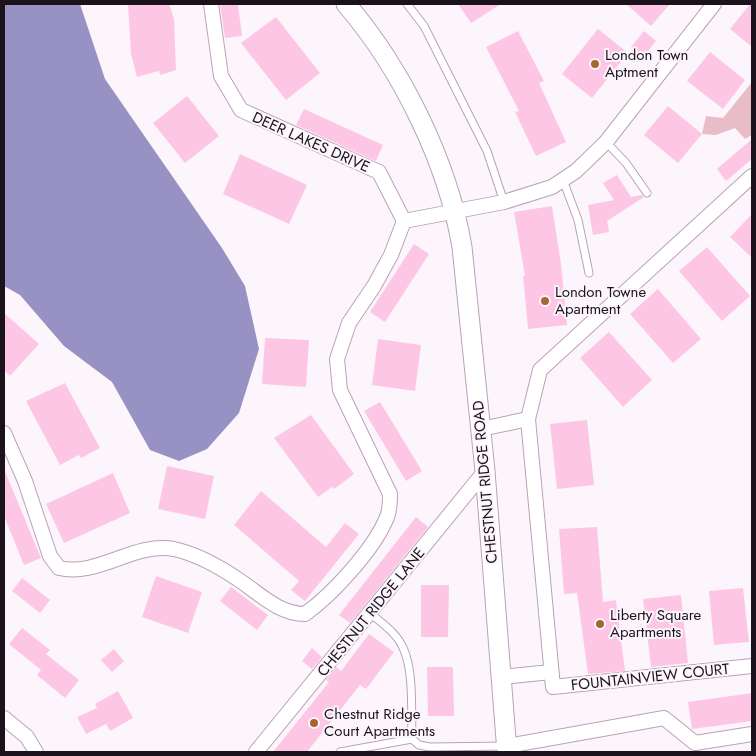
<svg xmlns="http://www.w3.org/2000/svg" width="756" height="756" font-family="Jost,sans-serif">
<rect width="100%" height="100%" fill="#fcf6fc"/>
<polygon fill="#e8bdc7" points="752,82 752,135 745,139 735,128 716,135 702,134 706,116 723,118"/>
<polygon fill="#9791c4" points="4,4 80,4 105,79 222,248 245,286 259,349 239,413 207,449 179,461 150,450 112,382 64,346 20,295 4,286"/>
<g fill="#fec6e5">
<polygon points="128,4 169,4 174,19 176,70 160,75 159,71 137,77 131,54"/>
<polygon points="220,4 238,4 242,36 225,38"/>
<polygon points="458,4 501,4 471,23"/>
<polygon points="626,4 670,4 651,26"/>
<polygon points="750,4 752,4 752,47 730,29"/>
<polygon points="276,17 320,73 286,100 241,43"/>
<polygon points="598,29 628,53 592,98 562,74"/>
<polygon points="518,31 544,81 539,83 566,142 536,156 515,112 519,111 486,47"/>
<polygon points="644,31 656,41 643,57 631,47"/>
<polygon points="710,52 745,80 723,109 687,81"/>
<polygon points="187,96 219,136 185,163 153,123"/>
<polygon points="668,106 702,134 678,163 644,135"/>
<polygon points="304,109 383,145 376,161 296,125"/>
<polygon points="752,139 752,159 726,181 717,169"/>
<polygon points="240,154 307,185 289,224 223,194"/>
<polygon points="617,175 631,197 642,195 644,197 607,221 609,232 593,235 588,205 614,200 603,183"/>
<polygon points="552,206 561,264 567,325 528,329 523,276 525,276 514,212"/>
<polygon points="752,214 752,258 730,237"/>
<polygon points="414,244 429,254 385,322 370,312"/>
<polygon points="707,247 750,296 722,321 679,271"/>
<polygon points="658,289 701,339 673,363 630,314"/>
<polygon points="4,313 39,344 10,376 4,370"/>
<polygon points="609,332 652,380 623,407 580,358"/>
<polygon points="265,338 309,340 306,387 262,384"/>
<polygon points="378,339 421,345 415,391 372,385"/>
<polygon points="65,383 100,448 81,458 79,455 60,465 26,401"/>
<polygon points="380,402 422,471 406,481 364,411"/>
<polygon points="311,415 354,474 334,489 332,487 318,497 274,438"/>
<polygon points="587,420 594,485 557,489 550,424"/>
<polygon points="167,466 214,476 205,519 158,509"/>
<polygon points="4,469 41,558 24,565 4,516"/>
<polygon points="113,473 130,513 64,543 46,504"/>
<polygon points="261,491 326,547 345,523 359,534 305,601 291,590 299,581 234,525"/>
<polygon points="416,517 428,527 350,623 339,615"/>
<polygon points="597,527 603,602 616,600 625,671 588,674 577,593 564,594 559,529"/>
<polygon points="156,576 202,592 188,633 142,617"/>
<polygon points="22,578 50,600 40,613 12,591"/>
<polygon points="421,585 449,585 448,637 421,637"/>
<polygon points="231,587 268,615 257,630 220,601"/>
<polygon points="743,588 749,642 714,645 709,591"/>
<polygon points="681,595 688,663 651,667 643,599"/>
<polygon points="22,628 50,650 46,654 79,680 65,698 37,675 41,670 9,644"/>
<polygon points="369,634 394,652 366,689 360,685 307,752 273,752 329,682 326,680 336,667 341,671"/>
<polygon points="312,648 322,657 312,669 302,661"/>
<polygon points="114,649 124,661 112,672 101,660"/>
<polygon points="427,667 453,667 454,716 428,716"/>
<polygon points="118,691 133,718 110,731 106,724 86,734 77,717 97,708 95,704"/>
<polygon points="752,693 752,721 692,729 688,702"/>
</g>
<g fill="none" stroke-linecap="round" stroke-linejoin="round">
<g stroke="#baa1ba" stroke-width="9">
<g id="lane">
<polyline points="407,4 424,26 487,151 504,202"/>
<polyline points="606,142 626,163 647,193"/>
<polyline points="563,180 578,220 589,273"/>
<path d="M370,613C382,623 398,634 404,650C414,673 411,714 412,739L419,745L430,747L507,746"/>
<polyline points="340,752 412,739"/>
</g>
</g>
<g stroke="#baa1ba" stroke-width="16">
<g id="street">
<polyline points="211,4 221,76 241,110 379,172 404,221 504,202 552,187 576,171 606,142 714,4"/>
<polyline points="752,176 540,370 528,419 553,687 752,666"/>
<polyline points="481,429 528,419"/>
<path d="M4,433L25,481L50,556L59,568C99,577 133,542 174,549C196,554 220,567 239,580C260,594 279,614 305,614C332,595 375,548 387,517C390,510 390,502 390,494L340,390L337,359L349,323L374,286L391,255L404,221"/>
<polyline points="502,677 551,672"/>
<polyline points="4,718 27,737 36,752"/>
<polyline points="507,746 664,718 695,743 752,734"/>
<polyline points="256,752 485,471"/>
</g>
</g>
<g stroke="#baa1ba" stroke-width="21">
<path id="secondary" d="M346,4C402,69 448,163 462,247L485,471L507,752"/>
</g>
<use href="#lane" stroke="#fff" stroke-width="7"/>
<use href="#street" stroke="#fff" stroke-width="14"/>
<use href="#secondary" stroke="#fff" stroke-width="19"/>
</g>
<g fill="#a86632" stroke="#fcf6fc" stroke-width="2">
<circle cx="595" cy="64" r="5"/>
<circle cx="545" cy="301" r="5"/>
<circle cx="600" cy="624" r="5"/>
<circle cx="314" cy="723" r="5"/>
</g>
<g text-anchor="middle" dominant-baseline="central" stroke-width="4" stroke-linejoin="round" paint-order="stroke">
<g font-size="15" fill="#1c121c" stroke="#fcf6fc" text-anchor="start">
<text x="605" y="55">London Town<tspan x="605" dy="17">Aptment</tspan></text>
<text x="555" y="292">London Towne<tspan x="555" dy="17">Apartment</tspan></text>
<text x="610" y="615">Liberty Square<tspan x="610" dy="17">Apartments</tspan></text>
<text x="324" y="714">Chestnut Ridge<tspan x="324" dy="17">Court Apartments</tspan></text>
</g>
<g font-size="15" fill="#1c121c" stroke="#fcf6fc">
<text transform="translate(311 142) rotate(24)">DEER LAKES DRIVE</text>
<text transform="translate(485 482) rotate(-95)">CHESTNUT RIDGE ROAD</text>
<text transform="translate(371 612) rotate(-51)">CHESTNUT RIDGE LANE</text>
<text transform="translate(650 677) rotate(-6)">FOUNTAINVIEW COURT</text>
</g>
</g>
<rect width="756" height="756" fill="none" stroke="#1c121c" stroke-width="10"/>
</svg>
